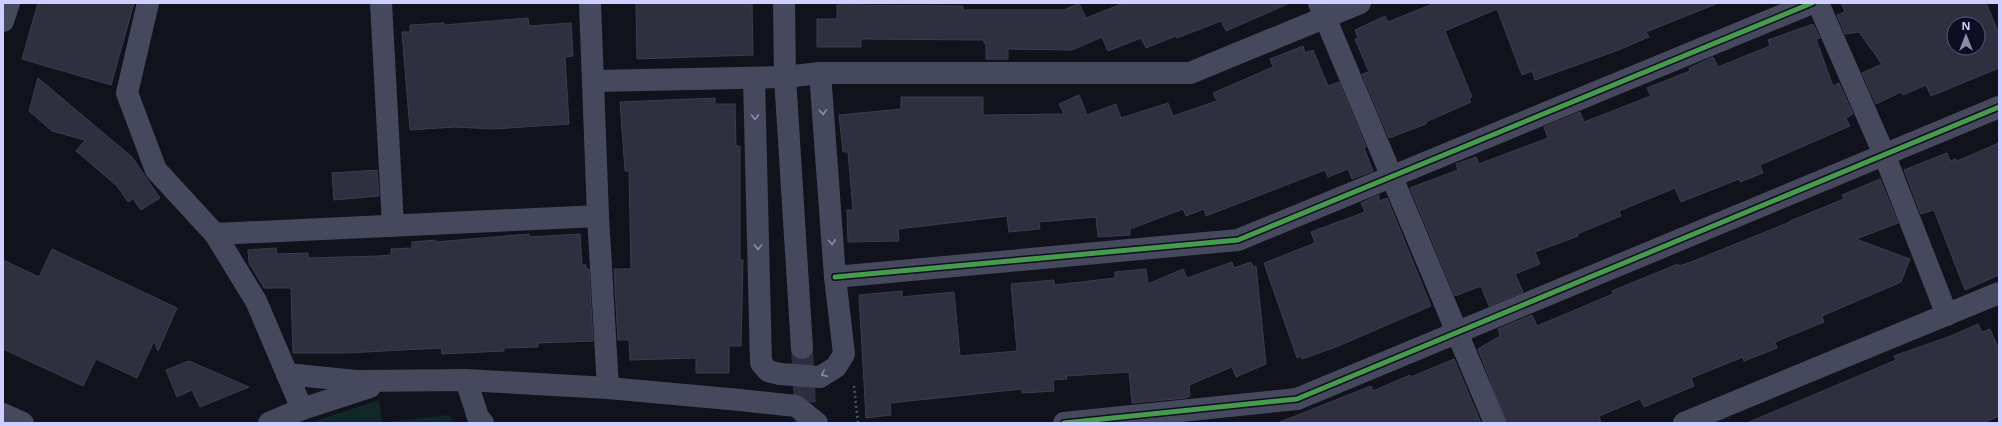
<svg xmlns="http://www.w3.org/2000/svg" width="2002" height="426" font-family="'Noto Sans',sans-serif">
<rect width="100%" height="100%" fill="#12121d"/>
<g fill="#102826">
<polygon points="379,400 382,423 309,423"/>
<polygon points="449,415 454,423 382,423"/>
</g>
<g fill="#302f3f" stroke="#3d3c50" fill-rule="evenodd">
<polygon points="38,3 134,3 111,85 22,59"/>
<polygon points="636,3 752,3 753,55 637,59"/>
<polygon points="1079,3 1086,18 1124,3 1290,3 1226,31 1221,21 1177,38 1176,36 1146,48 1141,38 1108,51 1102,37 1072,50 1008,49 1008,59 986,59 986,43 984,43 984,40 861,39 861,47 817,47 817,19 837,19 837,5 963,6 963,10 1064,10"/>
<polygon points="1435,3 1716,3 1716,4 1646,32 1649,37 1616,51 1535,80 1532,71 1522,75 1497,9 1445,31 1472,97 1469,99 1471,102 1426,122 1426,124 1389,138 1362,74 1369,72 1355,39 1358,38 1355,30 1385,16 1388,22"/>
<path d="M1841,3H1986L1999,34V68L1931,96L1926,85L1903,95L1901,92L1876,104L1862,73L1882,64L1859,32L1845,34L1837,15L1845,12ZM1954,24H1978V48H1954Z"/>
<polygon points="528,18 529,26 571,23 573,56 565,57 569,124 494,129 455,127 410,130 402,32 410,32 410,25 444,23 444,25"/>
<polygon points="1813,24 1820,38 1816,39 1833,86 1839,83 1853,114 1846,118 1850,126 1760,165 1763,173 1740,182 1739,179 1681,202 1675,188 1619,211 1621,216 1577,234 1578,236 1535,252 1540,264 1515,274 1523,292 1489,306 1481,286 1455,296 1410,188 1458,170 1456,164 1476,157 1479,164 1548,138 1544,127 1580,112 1584,122 1651,96 1647,88 1690,71 1689,68 1713,57 1718,67 1770,46 1768,40"/>
<polygon points="1303,46 1305,53 1313,50 1328,86 1339,82 1366,147 1364,148 1373,171 1352,179 1348,169 1328,177 1325,170 1206,216 1204,209 1186,216 1183,209 1130,229 1130,235 1098,237 1096,217 1039,222 1040,229 1009,232 1007,216 898,229 899,241 848,242 847,210 853,210 848,152 843,152 839,115 901,109 901,97 983,97 983,115 1064,114 1059,104 1079,95 1087,115 1116,104 1121,118 1168,103 1173,116 1217,101 1213,93 1273,67 1270,59"/>
<polygon points="38,78 132,157 160,198 141,210 133,199 128,202 117,186 76,151 85,140 52,131 29,111"/>
<polygon points="715,98 715,104 735,104 736,146 740,146 740,260 743,260 741,346 729,346 729,373 696,373 696,358 630,360 629,340 618,340 614,269 631,269 629,171 625,171 620,102"/>
<polygon points="1999,143 1999,275 1965,290 1934,210 1921,214 1904,170 1947,153 1950,161 1956,159 1957,161"/>
<polygon points="377,170 379,196 334,200 332,173"/>
<polygon points="1880,179 1898,223 1856,239 1910,259 1901,282 1822,316 1824,322 1775,342 1777,348 1744,361 1743,357 1691,378 1694,386 1644,407 1640,399 1599,416 1601,423 1507,423 1478,349 1500,336 1498,329 1532,315 1537,326 1613,294 1612,291 1678,264 1679,266 1691,262 1790,222 1790,221 1844,199 1842,195"/>
<polygon points="1379,195 1379,201 1387,198 1431,306 1336,347 1302,359 1301,356 1297,358 1264,263 1315,243 1311,232 1365,212 1361,203"/>
<polygon points="529,234 529,237 580,234 582,265 586,265 586,269 589,269 593,341 538,343 538,347 504,348 504,351 442,354 441,348 346,353 293,353 291,288 264,288 249,263 248,250 276,248 277,254 308,253 308,258 379,256 391,255 391,249 412,248 412,242 436,240 436,242"/>
<polygon points="52,249 177,308 158,351 154,341 137,378 96,359 83,386 3,349 3,260 39,277"/>
<polygon points="1232,262 1234,268 1251,262 1253,267 1256,266 1266,364 1236,377 1232,367 1189,385 1190,396 1186,398 1132,403 1129,372 1066,376 1067,379 1053,380 1054,391 1022,393 1022,389 890,403 891,415 866,418 859,295 902,291 902,297 954,292 960,356 1017,351 1011,284 1054,280 1054,285 1115,278 1115,272 1146,269 1148,284 1183,269 1187,278"/>
<polygon points="1978,324 1982,332 1990,329 1999,350 1999,416 1983,423 1747,423 1896,360 1894,356 1951,336"/>
<polygon points="1454,359 1481,423 1280,423 1280,422 1371,386 1373,391 1410,375 1411,377"/>
<polygon points="189,361 249,387 200,407 192,390 177,397 166,370"/>
</g>
<g fill="none" stroke-linecap="round" stroke-linejoin="round">
<polyline stroke="#2e2e3f" stroke-width="22" stroke-dasharray="22 11" stroke-linecap="butt" points="802,348 806,423"/>
<polyline stroke="#485863" stroke-width="2.5" stroke-dasharray="2 3" stroke-linecap="butt" points="854,386 858,423"/>
<g stroke="#46485e" stroke-width="22">
<polyline points="148,3 127,93 156,170 215,234 256,301 302,409"/>
<polyline points="381,3 393,226"/>
<polyline points="590,3 598,216 608,388"/>
<polyline points="784,3 785,77 802,348"/>
<polyline points="1319,3 1495,423"/>
<polyline points="1818,3 1884,154 1947,315"/>
<polyline points="3,21 9,3"/>
<polyline points="754,78 761,363 768,371 780,374 820,377 836,367 844,354 835,277 820,73"/>
<polyline points="593,81 785,77 820,73 1190,73 1360,3"/>
<polyline points="215,234 598,216"/>
<polyline points="835,277 1238,240 1812,3"/>
<polyline points="287,374 356,381 466,380 608,388 740,400 796,406 817,423"/>
<polyline points="466,380 478,417 483,423"/>
<polyline points="3,414 23,423"/>
<polyline points="269,423 302,409 370,387"/>
<polyline points="1064,423 1297,399 1999,107"/>
<polyline points="1684,423 1999,293"/>
</g>
<g stroke="#0f0d21" stroke-width="8">
<g id="cycleway">
<polyline points="835,277 1238,240 1812,3"/>
<polyline points="1064,423 1297,399 1999,107"/>
</g>
</g>
<use href="#cycleway" stroke="#469c4c" stroke-width="5"/>
</g>
<defs><path id="oneway-chevron" d="M-2-3.5L2.5 0L-2 3.5" fill="none" stroke-width="1.6" stroke-linecap="round" stroke-linejoin="round"/></defs>
<g stroke="#8a8bae">
<use href="#oneway-chevron" transform="translate(823 112) rotate(86)"/>
<use href="#oneway-chevron" transform="translate(755 117) rotate(89)"/>
<use href="#oneway-chevron" transform="translate(832 242) rotate(86)"/>
<use href="#oneway-chevron" transform="translate(758 247) rotate(89)"/>
<use href="#oneway-chevron" transform="translate(824 374) rotate(153)"/>
</g>
<rect width="2002" height="426" fill="none" stroke="#ceceff" stroke-width="8"/>
<g transform="translate(1966 36)"><circle r="19" fill="#0f0d21" stroke="#5b5a7a"/>
<path d="M0-3L7 15L0 10L-7 15Z" fill="#8c8cb0"/>
<text y="-6" font-size="11" font-weight="bold" text-anchor="middle" fill="#ceceff">N</text>
</g>
</svg>
